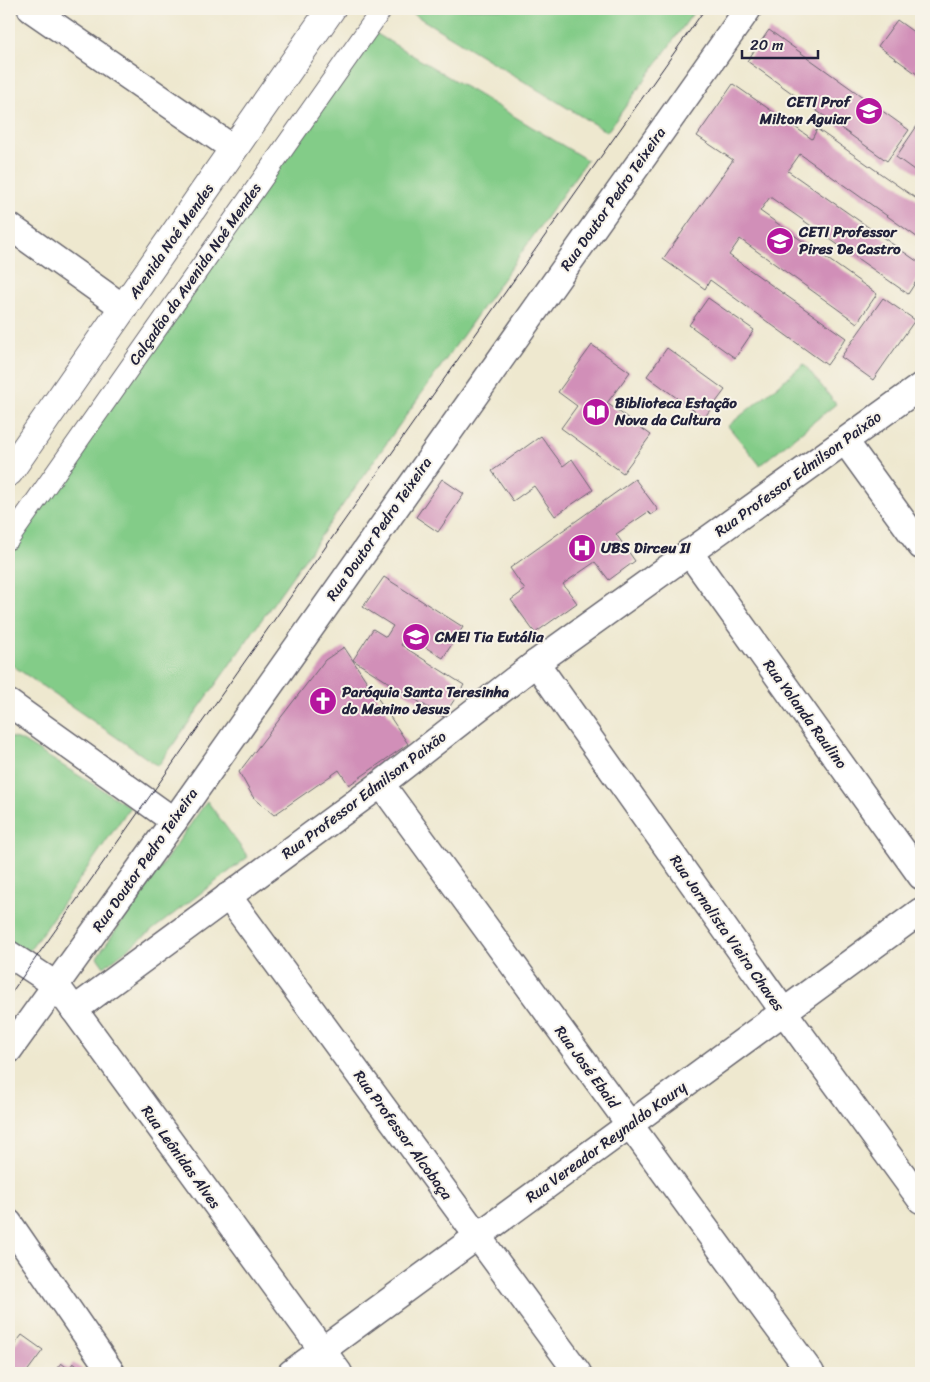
<svg xmlns="http://www.w3.org/2000/svg" width="930" height="1382" font-family="Sriracha,sans-serif">
<rect width="100%" height="100%" fill="#f7f3e8"/>
<filter id="ink" filterUnits="userSpaceOnUse"><feTurbulence type="fractalNoise" baseFrequency=".02" numOctaves="2"/><feDisplacementMap in="SourceGraphic" scale="10" xChannelSelector="R" yChannelSelector="G"/><feConvolveMatrix kernelMatrix="1 2 1 2 8 2 1 2 1" color-interpolation-filters="sRGB"/></filter>
<filter id="wash" filterUnits="userSpaceOnUse"><feTurbulence type="fractalNoise" baseFrequency=".0096" numOctaves="4" result="noise"/><feDisplacementMap in="SourceGraphic" scale="20" xChannelSelector="R" yChannelSelector="G"/><feGaussianBlur stdDeviation="1.12" result="paint"/><feColorMatrix in="noise" values="0 0 0 0 0 0 0 0 0 0 0 0 0 0 0 0 0 1.4 0 .05"/><feComposite in="paint" operator="in"/></filter>
<g filter="url(#wash)">
<rect width="100%" height="100%" fill="#eee8cf"/>
<g fill="#83cc88" stroke="#527762">
<polygon points="405,9 696,9 607,132"/>
<polygon points="372,31 587,160 158,766 9,663 9,551"/>
<polygon points="804,364 836,404 760,465 728,426"/>
<polygon points="9,737 21,740 130,807 9,980"/>
<polygon points="207,801 248,857 104,967 97,957"/>
</g>
<g id="blocks">
<g fill="#d18fb8">
<polygon points="897,20 915,33 921,24 921,77 878,46"/>
<polygon points="769,30 909,130 887,161 747,61"/>
<polygon points="733,84 812,139 817,129 921,202 921,240 800,154 788,171 921,264 921,274 908,294 770,197 760,211 877,294 857,323 740,239 729,255 846,338 827,365 710,280 705,289 663,259 733,160 697,136"/>
<polygon points="917,126 921,129 921,175 896,157"/>
<polygon points="708,298 754,330 735,358 689,325"/>
<polygon points="883,298 915,320 873,380 841,357"/>
<polygon points="592,345 630,372 607,403 651,435 623,473 561,428 577,406 558,392"/>
<polygon points="667,348 725,390 704,418 647,376"/>
<polygon points="541,436 563,466 572,459 593,490 555,516 534,486 513,501 492,471"/>
<polygon points="442,479 464,494 438,532 416,517"/>
<polygon points="635,479 658,510 651,515 648,512 616,534 635,561 609,580 595,562 563,584 577,603 535,633 511,600 525,590 510,568"/>
<polygon points="384,577 463,627 443,658 407,636 401,645 464,685 443,717 353,660 373,629 386,637 393,626 363,607"/>
<polygon points="344,647 408,744 349,785 339,770 274,815 253,797 239,772 325,660"/>
<polygon points="22,1335 43,1350 26,1373 9,1373 9,1339 15,1344"/>
<polygon points="61,1363 69,1369 73,1363 86,1372 53,1373"/>
</g>
</g>
</g>
<g filter="url(#ink)">
<use href="#blocks" fill-opacity="0" stroke="#69676f" stroke-width="1"/>
<g fill="none" stroke-linecap="round" stroke-linejoin="round">
<g stroke="#69676f" stroke-width="22">
<polyline id="pedestrian" points="9,539 382,9"/>
</g>
<g stroke="#69676f" stroke-width="29">
<g id="minor">
<polyline points="31,9 234,149"/>
<polyline points="9,226 124,308"/>
<polyline points="845,441 921,546"/>
<polyline points="689,552 921,876"/>
<polyline points="536,663 784,1012 921,1200"/>
<polyline points="9,703 174,821"/>
<polyline points="381,784 811,1373"/>
<polyline points="228,896 578,1373"/>
<polyline points="9,954 56,985 339,1373"/>
<polyline points="74,1010 381,784 536,663 921,386"/>
<polyline points="9,1050 174,821 748,9"/>
<polyline points="9,1223 112,1373"/>
<polyline points="291,1373 921,911"/>
</g>
</g>
<g stroke="#69676f" stroke-width="30">
<polyline id="secondary" points="9,472 331,9"/>
</g>
<use href="#pedestrian" stroke="#fff" stroke-width="20"/>
<use href="#minor" stroke="#fff" stroke-width="26"/>
<use href="#secondary" stroke="#fff" stroke-width="28"/>
<polyline stroke="#22223b" stroke-width="1" points="9,996 705,9"/>
</g>
</g>
<defs>
<g id="school-disc" transform="scale(1.4375)"><circle r="9.5" fill="#b5179e" stroke="#f7f3e8"/><path d="M0-5L7-2L0 1L-7-2ZM-4 1L0 2.5L4 1V4Q0 6-4 4Z" fill="#fff"/></g>
<g id="library-disc" transform="scale(1.4375)"><circle r="9.5" fill="#b5179e" stroke="#f7f3e8"/><path d="M-6-4Q-3-5.5-.7-3.5V5Q-3 3-6 4ZM6-4Q3-5.5 .7-3.5V5Q3 3 6 4Z" fill="#fff"/></g>
<g id="hospital-disc" transform="scale(1.4375)"><circle r="9.5" fill="#b5179e" stroke="#f7f3e8"/><path d="M-5-5h3v3.5h4V-5h3V5h-3V1.5h-4V5h-3Z" fill="#fff"/></g>
<g id="church-disc" transform="scale(1.4375)"><circle r="9.5" fill="#b5179e" stroke="#f7f3e8"/><path d="M-1.2-6h2.4v3.5h3.3v2.4h-3.3V6h-2.4V-.1h-3.3v-2.4h3.3Z" fill="#fff"/></g>
</defs>
<g fill-rule="evenodd">
<use href="#school-disc" x="869" y="111"/>
<use href="#school-disc" x="780" y="241"/>
<use href="#library-disc" x="596" y="412"/>
<use href="#hospital-disc" x="582" y="548"/>
<use href="#school-disc" x="416" y="637"/>
<use href="#church-disc" x="323" y="701"/>
</g>
<g text-anchor="middle" dominant-baseline="central" stroke-width="4" stroke-linejoin="round" paint-order="stroke">
<g font-size="15" font-weight="bold" fill="#22223b" stroke="#f7f3e8" text-anchor="start">
<text x="850" y="102" text-anchor="end">CETI Prof<tspan x="850" dy="17">Milton Aguiar</tspan></text>
<text x="799" y="232">CETI Professor<tspan x="799" dy="17">Pires De Castro</tspan></text>
<text x="615" y="403">Biblioteca Estação<tspan x="615" dy="17">Nova da Cultura</tspan></text>
<text x="601" y="548">UBS Dirceu II</text>
<text x="435" y="637">CMEI Tia Eutália</text>
<text x="342" y="692">Paróquia Santa Teresinha<tspan x="342" dy="17">do Menino Jesus</tspan></text>
</g>
<g font-size="15" fill="#22223b" stroke="#f7f3e8">
<text transform="translate(613 199) rotate(-55)">Rua Doutor Pedro Teixeira</text>
<text transform="translate(171 241) rotate(-55)">Avenida Noé Mendes</text>
<text transform="translate(195 274) rotate(-55)">Calçadão da Avenida Noé Mendes</text>
<text transform="translate(798 474) rotate(-36)">Rua Professor Edmilson Paixão</text>
<text transform="translate(379 529) rotate(-55)">Rua Doutor Pedro Teixeira</text>
<text transform="translate(805 714) rotate(54)">Rua Yolanda Raulino</text>
<text transform="translate(364 795) rotate(-37)">Rua Professor Edmilson Paixão</text>
<text transform="translate(145 860) rotate(-55)">Rua Doutor Pedro Teixeira</text>
<text transform="translate(727 933) rotate(55)">Rua Jornalista Vieira Chaves</text>
<text transform="translate(587 1067) rotate(54)">Rua José Ebaid</text>
<text transform="translate(403 1135) rotate(54)">Rua Professor Alcobaça</text>
<text transform="translate(606 1142) rotate(-36)">Rua Vereador Reynaldo Koury</text>
<text transform="translate(181 1157) rotate(54)">Rua Leônidas Alves</text>
</g>
</g>
<rect width="930" height="1382" fill="none" stroke="#f7f3e8" stroke-width="30"/>
<path d="M742 50v8h76v-8" fill="none" stroke="#22223b" stroke-width="2.5"/>
<text x="750" y="50" font-size="15" fill="#22223b" stroke="#f7f3e8" stroke-width="4" paint-order="stroke">20 m</text>
</svg>
